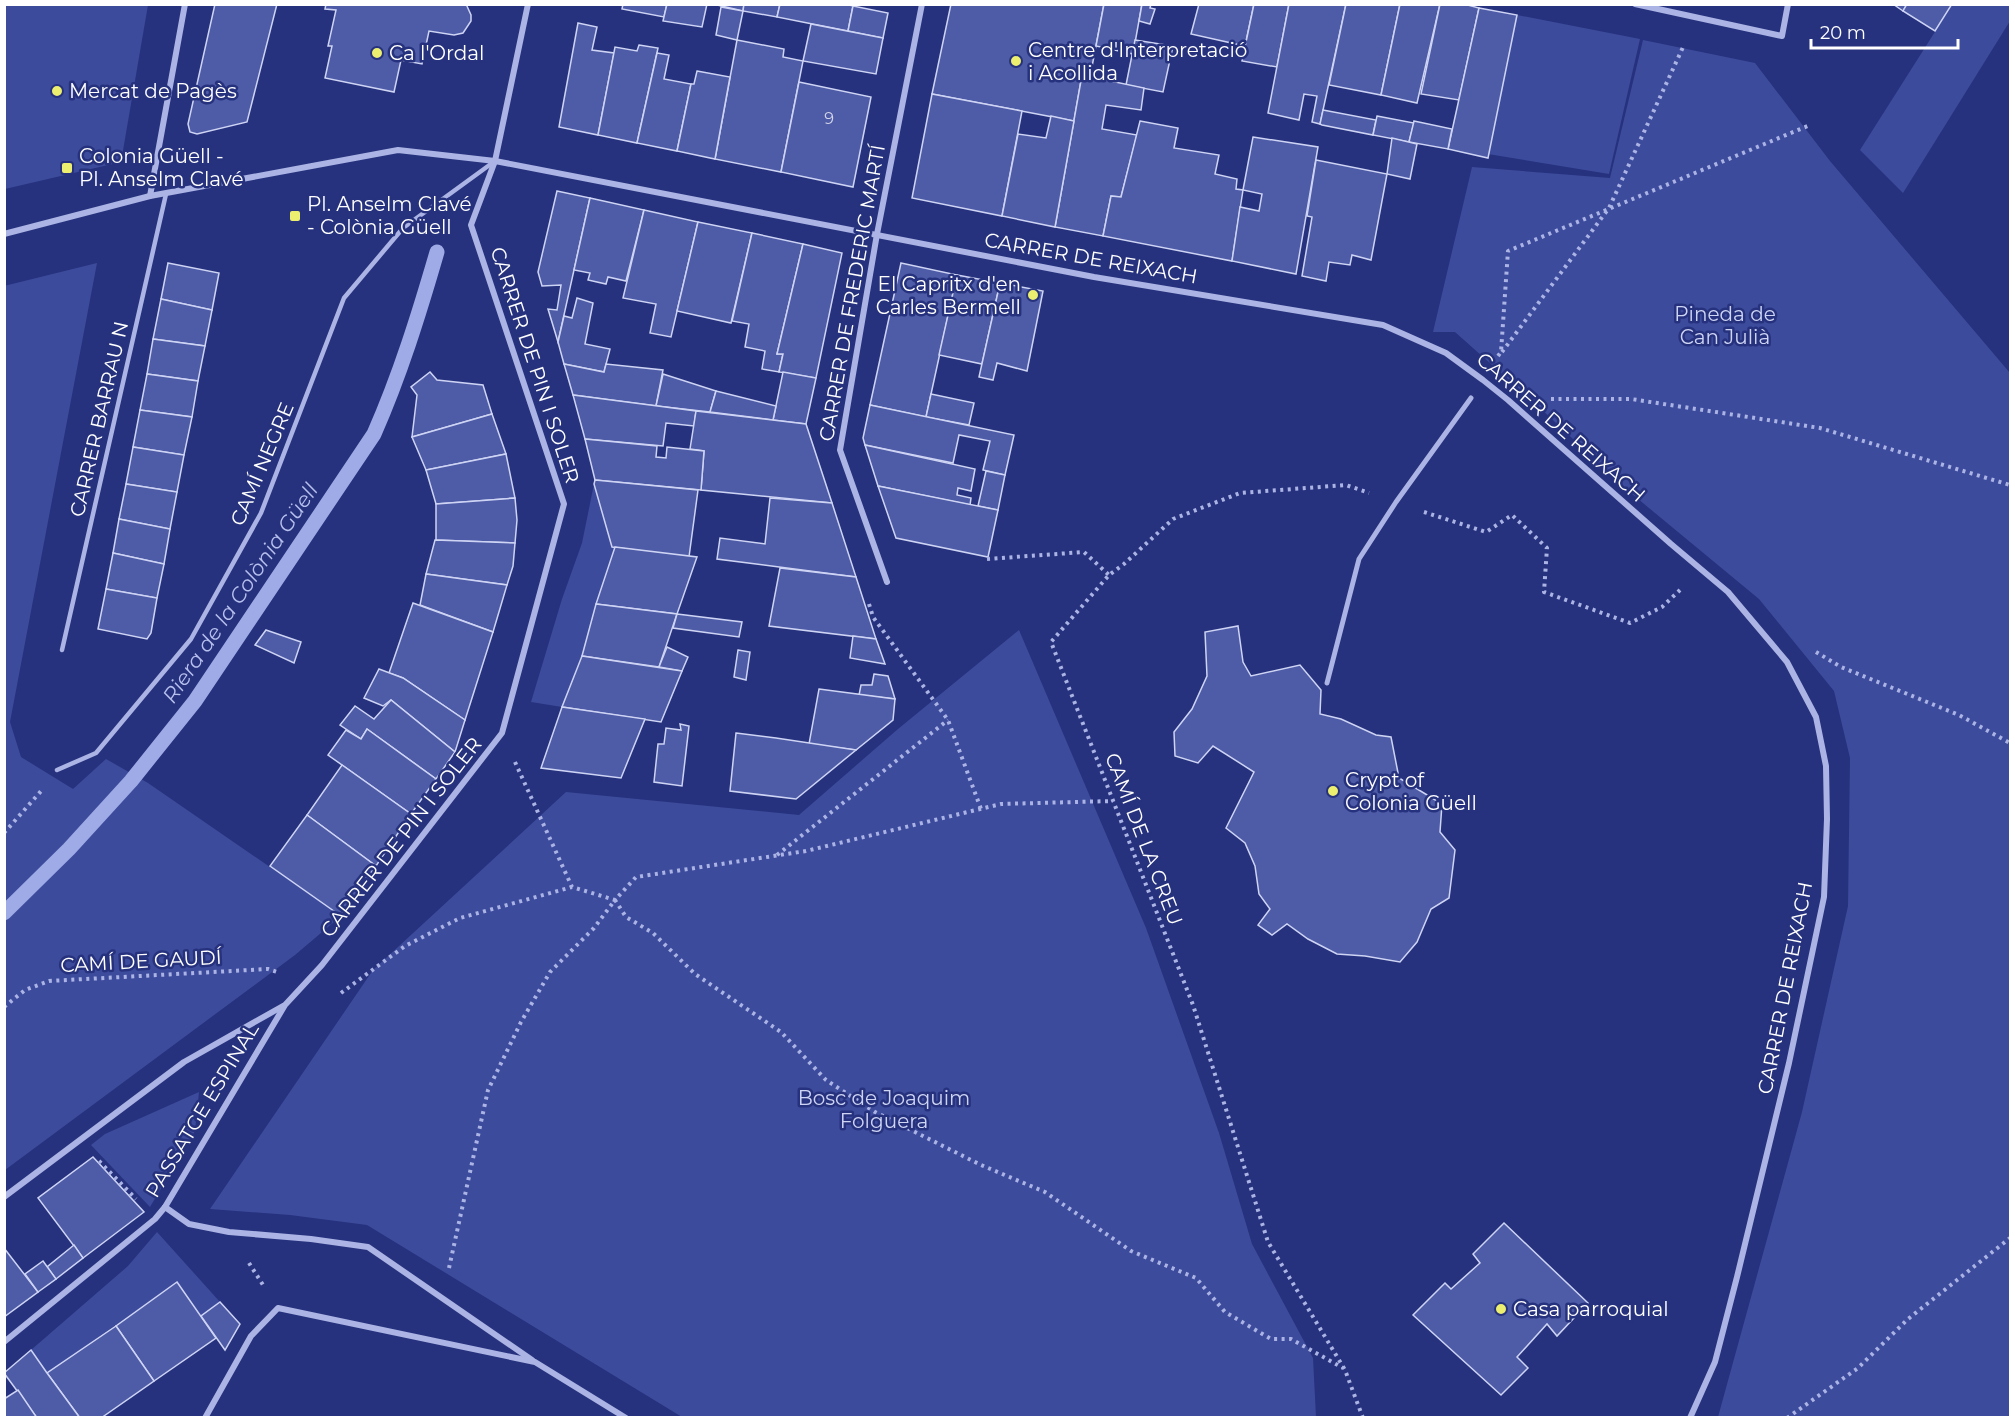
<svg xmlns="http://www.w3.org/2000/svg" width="2015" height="1422" font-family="Montserrat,sans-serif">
<rect width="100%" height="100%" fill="#26327d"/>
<g fill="#3d4b9d">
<polygon points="4,5 148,5 121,162 5,189"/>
<polygon points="1952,5 2010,5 2010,21 1903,193 1860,150"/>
<polygon points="1517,15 1640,39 1609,174 1488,154"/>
<polygon points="1643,40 1755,63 1830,161 2010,373 2010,1417 1718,1417 1802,1112 1848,906 1850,758 1834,691 1759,599 1626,489 1538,406 1455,332 1433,332 1472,167 1610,178"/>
<polygon points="97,263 10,722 21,757 73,789 106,759 148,783 341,916 295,955 5,1170 4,286"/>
<polygon points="594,484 615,547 582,656 562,707 531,702 562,599 582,543"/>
<polygon points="1019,630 1146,928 1219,1133 1252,1244 1313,1358 1316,1417 682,1417 367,1225 290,1215 210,1209 373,970 566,792 799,815 898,729"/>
<polygon points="199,1092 195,1131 150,1207 91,1145 105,1134"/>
<polygon points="157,1232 220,1302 201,1316 177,1282 47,1373 31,1350 128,1266"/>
</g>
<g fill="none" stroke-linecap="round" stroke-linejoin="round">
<path stroke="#9fabe6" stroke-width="15" d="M4,913L69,849L131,781L195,701L374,434C400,375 419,314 437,252"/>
</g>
<g fill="#4e5ba6" stroke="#ced4f4" stroke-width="1.5">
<polygon points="215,4 277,4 247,122 197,134 190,132 188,124"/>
<polygon points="326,4 466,4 471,15 471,21 463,33 454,35 429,31 422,64 401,60 394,92 325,78 332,46 328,46 336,10 325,9"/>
<polygon points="623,4 667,4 664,17 622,9"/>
<polygon points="667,4 707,4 702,27 663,21"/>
<polygon points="713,4 744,4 743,11"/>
<polygon points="744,4 780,4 777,17 743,11"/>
<polygon points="780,4 846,4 853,6 848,31 777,17"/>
<polygon points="951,4 1104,4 1090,77 1082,75 1074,121 932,94"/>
<polygon points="1104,4 1142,4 1133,54 1096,46"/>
<polygon points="1142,4 1151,4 1150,8 1155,9 1150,24 1139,21"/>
<polygon points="1199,4 1254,4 1245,46 1191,34"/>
<polygon points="1254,4 1289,4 1277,67 1242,61"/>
<polygon points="1289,4 1346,4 1320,124 1312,122 1317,96 1304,94 1299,120 1268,113"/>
<polygon points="1346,4 1400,4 1381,95 1329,85"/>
<polygon points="1400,4 1440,4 1417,103 1381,95"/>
<polygon points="1440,4 1464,4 1479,8 1459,100 1421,94"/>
<polygon points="1893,4 1907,4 1903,11"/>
<polygon points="1907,4 1952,4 1935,31 1903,11"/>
<polygon points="853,6 888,13 883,38 848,31"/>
<polygon points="721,7 743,11 737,40 716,35"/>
<polygon points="1479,8 1517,15 1488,158 1448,149"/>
<polygon points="578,23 597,27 592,50 614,53 598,135 559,127"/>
<polygon points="811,24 883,38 876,74 803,61"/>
<polygon points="737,40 784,49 783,57 803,61 781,172 715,159"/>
<polygon points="1135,40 1173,46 1163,92 1126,85"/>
<polygon points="639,45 658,48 637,143 598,135 615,47 637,51"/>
<polygon points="657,53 669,55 664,79 691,84 677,151 637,143"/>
<polygon points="697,71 730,77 715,159 677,151 691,84 694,84"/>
<polygon points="1082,75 1144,88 1141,110 1106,105 1102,129 1137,135 1121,197 1111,196 1103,236 1055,227"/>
<polygon points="799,82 871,97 853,187 781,172"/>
<polygon points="932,94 1022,111 1002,216 912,198"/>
<polygon points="1323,110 1376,120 1373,135 1322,125 1320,124"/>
<polygon points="1051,116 1074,121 1055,227 1002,216 1018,134 1046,138"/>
<polygon points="1377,116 1414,123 1409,142 1373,135"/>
<polygon points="1140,121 1178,128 1174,148 1219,155 1215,174 1237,179 1236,189 1243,190 1232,261 1103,236 1111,196 1121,197"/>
<polygon points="1414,121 1452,129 1448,149 1409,142"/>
<polygon points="1253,137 1318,147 1296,274 1232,261 1240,207 1259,211 1262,194 1243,190"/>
<polygon points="1392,138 1417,144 1410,179 1387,174"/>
<polygon points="1316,160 1387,174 1371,260 1352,255 1350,265 1329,262 1326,281 1302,276 1312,217 1307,216"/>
<polygon points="557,191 590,198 558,342 548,309 557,310 561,285 542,286 538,272"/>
<polygon points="590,198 644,210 626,281 608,277 606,284 588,280 590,273 574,270"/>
<polygon points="644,210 698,222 671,337 650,333 656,304 623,298"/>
<polygon points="698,222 752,233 731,323 677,311"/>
<polygon points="752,233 803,244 777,354 783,354 779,372 762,369 765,351 745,347 749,324 732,321"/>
<polygon points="803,244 842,253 816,378 779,372 783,354 777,354"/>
<polygon points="168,263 219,273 212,310 161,299"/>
<polygon points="901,263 957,275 926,417 870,405"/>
<polygon points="957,275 1000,283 982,364 939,355"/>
<polygon points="1000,283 1043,291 1027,371 997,363 993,380 979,377"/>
<polygon points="577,298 593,303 585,344 610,349 604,372 564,364 558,342 564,316 572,318"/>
<polygon points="161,299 212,310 205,346 153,339"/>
<polygon points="153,339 205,346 198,381 147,374"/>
<polygon points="564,364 604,372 606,364 663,370 656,406 573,395"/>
<polygon points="430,372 437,380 483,385 492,414 412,437 417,395 411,387"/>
<polygon points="783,372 816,378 806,424 773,420"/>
<polygon points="147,374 198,381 192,417 140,410"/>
<polygon points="663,374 716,391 710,412 656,406"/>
<polygon points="716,391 776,406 773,420 710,412"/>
<polygon points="931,394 974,403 969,425 926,417"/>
<polygon points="573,395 696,411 694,426 666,423 663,446 585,439"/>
<polygon points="870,405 1014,435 1005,475 983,470 990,441 959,435 953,463 865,445 863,438"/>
<polygon points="140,410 192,417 184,455 133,447"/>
<polygon points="696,411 806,424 832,503 701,490 704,451 690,449"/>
<polygon points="492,414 506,454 426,470 412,437"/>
<polygon points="585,439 657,446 656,457 666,458 667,447 704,451 701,490 595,480"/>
<polygon points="865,445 975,469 971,491 958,488 957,495 971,498 970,505 878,486"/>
<polygon points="133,447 184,455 177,492 126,484"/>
<polygon points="506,454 515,498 436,504 426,470"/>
<polygon points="986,471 1005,475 998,510 978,506"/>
<polygon points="595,480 698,490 689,557 612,547 594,484"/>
<polygon points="126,484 177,492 170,529 119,519"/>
<polygon points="878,486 998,510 988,557 896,538"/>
<polygon points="515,498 517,520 515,543 436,540 436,504"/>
<polygon points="770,498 832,503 856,577 717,559 720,538 765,544"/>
<polygon points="119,519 170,529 164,564 113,553"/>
<polygon points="435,540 515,543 513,566 507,585 426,574"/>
<polygon points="615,547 697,557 677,614 596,604"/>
<polygon points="113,553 164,564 157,598 106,589"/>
<polygon points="780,568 856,577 876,639 769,626"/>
<polygon points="426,574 507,585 493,632 420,605"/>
<polygon points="106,589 157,598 151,633 147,639 98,629"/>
<polygon points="413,603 493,632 465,720 403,678 389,673"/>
<polygon points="596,604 677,614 659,667 582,656"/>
<polygon points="677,614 742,622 739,637 673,628"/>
<polygon points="1238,626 1243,662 1251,676 1300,665 1321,690 1320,714 1341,719 1376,735 1391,737 1399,778 1442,804 1440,832 1455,850 1449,898 1431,909 1417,942 1400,962 1365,956 1337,954 1308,939 1287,924 1272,935 1258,925 1270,909 1259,894 1255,866 1245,843 1226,828 1254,772 1213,746 1198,763 1175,756 1174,732 1192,709 1207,676 1205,632"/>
<polygon points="266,630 301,642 294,663 255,645"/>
<polygon points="853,636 876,639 885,664 850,658"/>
<polygon points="667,647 688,657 682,671 659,667"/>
<polygon points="738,650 750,652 746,680 734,677"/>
<polygon points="582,656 682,671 661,722 562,707"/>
<polygon points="379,669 403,678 465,720 455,752 391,700 383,706 364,698"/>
<polygon points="874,674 888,676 895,699 859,695 861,685 872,685"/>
<polygon points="819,689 895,699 893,720 856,750 809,744"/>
<polygon points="391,700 455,752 436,779 367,729 361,739 340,725 355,706 374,719"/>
<polygon points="562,707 645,719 621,778 541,768"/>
<polygon points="680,724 689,726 682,786 654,782 658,744 664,744 666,728 681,730"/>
<polygon points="367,729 436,779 411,814 328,755 346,730 361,739"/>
<polygon points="736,733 776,738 856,750 796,799 730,791"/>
<polygon points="342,765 411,814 376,866 307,815"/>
<polygon points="307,815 376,866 341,916 270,866"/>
<polygon points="93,1157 144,1212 83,1258 38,1198"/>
<polygon points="1504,1223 1588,1303 1557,1336 1547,1324 1517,1357 1528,1368 1501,1395 1413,1315 1445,1283 1451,1289 1480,1263 1473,1254"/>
<polygon points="74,1245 83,1258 56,1279 47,1267"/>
<polygon points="4,1248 38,1292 4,1317"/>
<polygon points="43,1261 56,1279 38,1292 25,1274"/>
<polygon points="177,1282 216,1338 154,1381 116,1326"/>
<polygon points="220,1302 240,1324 225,1350 201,1316"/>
<polygon points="116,1326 154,1381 101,1418 80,1418 47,1373"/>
<polygon points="31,1350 47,1373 80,1418 37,1418 4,1373"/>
<polygon points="18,1390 37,1418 4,1418 4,1399"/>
</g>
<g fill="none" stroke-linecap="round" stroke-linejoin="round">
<g stroke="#abb4e5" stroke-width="4" stroke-dasharray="3 4.5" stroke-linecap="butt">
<polyline points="1502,352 1609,208 1684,45"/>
<polyline points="1498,356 1501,352 1508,251 1810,125"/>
<polyline points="1551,399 1631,399 1820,428 2010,485"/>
<polyline points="1424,512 1486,532 1512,515 1547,548 1544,592 1630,623 1662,607 1680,590"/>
<polyline points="987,559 1084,552 1109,575"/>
<polyline points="869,604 873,617 948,720 981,809"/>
<polyline points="1816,652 1841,667 1959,715 2010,743"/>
<polyline points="515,762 572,887"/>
<polyline points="4,833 42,790"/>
<polyline points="777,855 948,720"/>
<polyline points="341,993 405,946 460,918 572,887 615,900 636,877 806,851 1001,804 1113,801"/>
<polyline points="4,1007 25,990 49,981 268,969 277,972"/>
<polyline points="99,1161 136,1199"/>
<polyline points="249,1263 263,1285"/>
<polyline points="449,1268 488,1090 521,1022 550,972 594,928 615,900 626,917 653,933 695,974 781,1032 826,1080 875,1112 981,1165 1045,1192 1131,1251 1196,1278 1225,1312 1271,1339 1291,1339 1343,1368"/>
<polyline points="1363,1418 1345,1370 1268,1242 1193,1005 1051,642 1109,575 1124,564 1173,519 1240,493 1346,485 1369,493"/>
<polyline points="1787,1418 1858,1368 1908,1319 2010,1238"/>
</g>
<g stroke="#abb4e5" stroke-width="4.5">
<polyline points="62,650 166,194"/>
<polyline points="57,770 96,753 191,639 261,513 344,298 403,228 495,161"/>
</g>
<polyline stroke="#abb4e5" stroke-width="5" points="1327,683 1359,559 1396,502 1471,398"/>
<g stroke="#abb4e5" stroke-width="6">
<polyline points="1635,4 1782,36 1788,4"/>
<polyline points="150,196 185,4"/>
<polyline points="4,234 150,196 398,150 495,161 1094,277 1383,325 1446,353 1483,380 1508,400 1671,544 1728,592 1787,662 1816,717 1826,766 1827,819 1824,897 1789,1063 1737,1277 1715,1362 1690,1418"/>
<polyline points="887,582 840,450 877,234 922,4"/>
<polyline points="4,1197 184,1062 283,1006"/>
<polyline points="165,1207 189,1224 229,1232 311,1239 368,1247 532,1360"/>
<polyline points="4,1342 155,1219 165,1207 285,1005 322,965 502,733 564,504 471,225 495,161 528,4"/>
<polyline points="205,1418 251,1336 278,1308 535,1362 626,1418"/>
</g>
</g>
<g fill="#ecee70" stroke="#26327d" stroke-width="2">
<circle cx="377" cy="53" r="6"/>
<circle cx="1016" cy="61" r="6"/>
<circle cx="57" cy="91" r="6"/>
<rect x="61" y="162" width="12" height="12" rx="3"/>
<rect x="289" y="210" width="12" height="12" rx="3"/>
<circle cx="1033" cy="295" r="6"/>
<circle cx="1333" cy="791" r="6"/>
<circle cx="1501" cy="1309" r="6"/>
</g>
<g text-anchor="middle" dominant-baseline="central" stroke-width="5" stroke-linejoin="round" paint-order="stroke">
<g font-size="16" fill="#d3d6e9">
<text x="829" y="118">9</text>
</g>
<g font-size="20" fill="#fff" stroke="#26327d" text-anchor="start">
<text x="1028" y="50">Centre d'Interpretació<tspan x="1028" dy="23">i Acollida</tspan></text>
<text x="389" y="53">Ca l'Ordal</text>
<text x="69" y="91">Mercat de Pagès</text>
<text x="79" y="156">Colonia Güell -<tspan x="79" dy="23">Pl. Anselm Clavé</tspan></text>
<text x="307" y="204">Pl. Anselm Clavé<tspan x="307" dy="23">- Colònia Güell</tspan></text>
<text x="1021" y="284" text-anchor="end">El Capritx d'en<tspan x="1021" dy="23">Carles Bermell</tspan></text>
<text x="1345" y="780">Crypt of<tspan x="1345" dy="23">Colonia Güell</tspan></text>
<text x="1513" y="1309">Casa parroquial</text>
</g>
<g font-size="20" fill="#fff" stroke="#26327d">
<text transform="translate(1091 258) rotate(10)">CARRER DE REIXACH</text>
<text transform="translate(852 293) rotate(-80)">CARRER DE FREDERIC MARTÍ</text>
<text transform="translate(535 365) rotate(72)">CARRER DE PIN I SOLER</text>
<text transform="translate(99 419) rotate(-77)">CARRER BARRAU N</text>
<text transform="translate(1561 427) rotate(41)">CARRER DE REIXACH</text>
<text transform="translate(262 464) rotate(-67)">CAMÍ NEGRE</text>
<text transform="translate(401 837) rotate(-52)">CARRER DE PIN I SOLER</text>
<text transform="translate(1144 839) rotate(69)">CAMÍ DE LA CREU</text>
<text transform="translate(141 961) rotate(-3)">CAMÍ DE GAUDÍ</text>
<text transform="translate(1785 988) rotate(-79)">CARRER DE REIXACH</text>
<text transform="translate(202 1110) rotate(-59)">PASSATGE ESPINAL</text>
</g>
<g font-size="20" fill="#ced4f4" stroke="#26327d">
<text x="1725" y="314">Pineda de<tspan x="1725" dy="23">Can Julià</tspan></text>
<text x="884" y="1098">Bosc de Joaquim<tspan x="884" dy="23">Folguera</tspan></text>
</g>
<g font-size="21" font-style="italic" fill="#b6bfed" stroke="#26327d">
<text transform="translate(240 593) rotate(-56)">Riera de la Colònia Güell</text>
</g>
</g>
<rect width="2015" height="1422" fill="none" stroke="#ffffff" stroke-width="12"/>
<path d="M1811 39v9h147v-9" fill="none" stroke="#ffffff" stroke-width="3"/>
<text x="1820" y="39" font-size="18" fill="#ffffff" stroke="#26327d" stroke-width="4.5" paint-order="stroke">20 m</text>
</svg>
